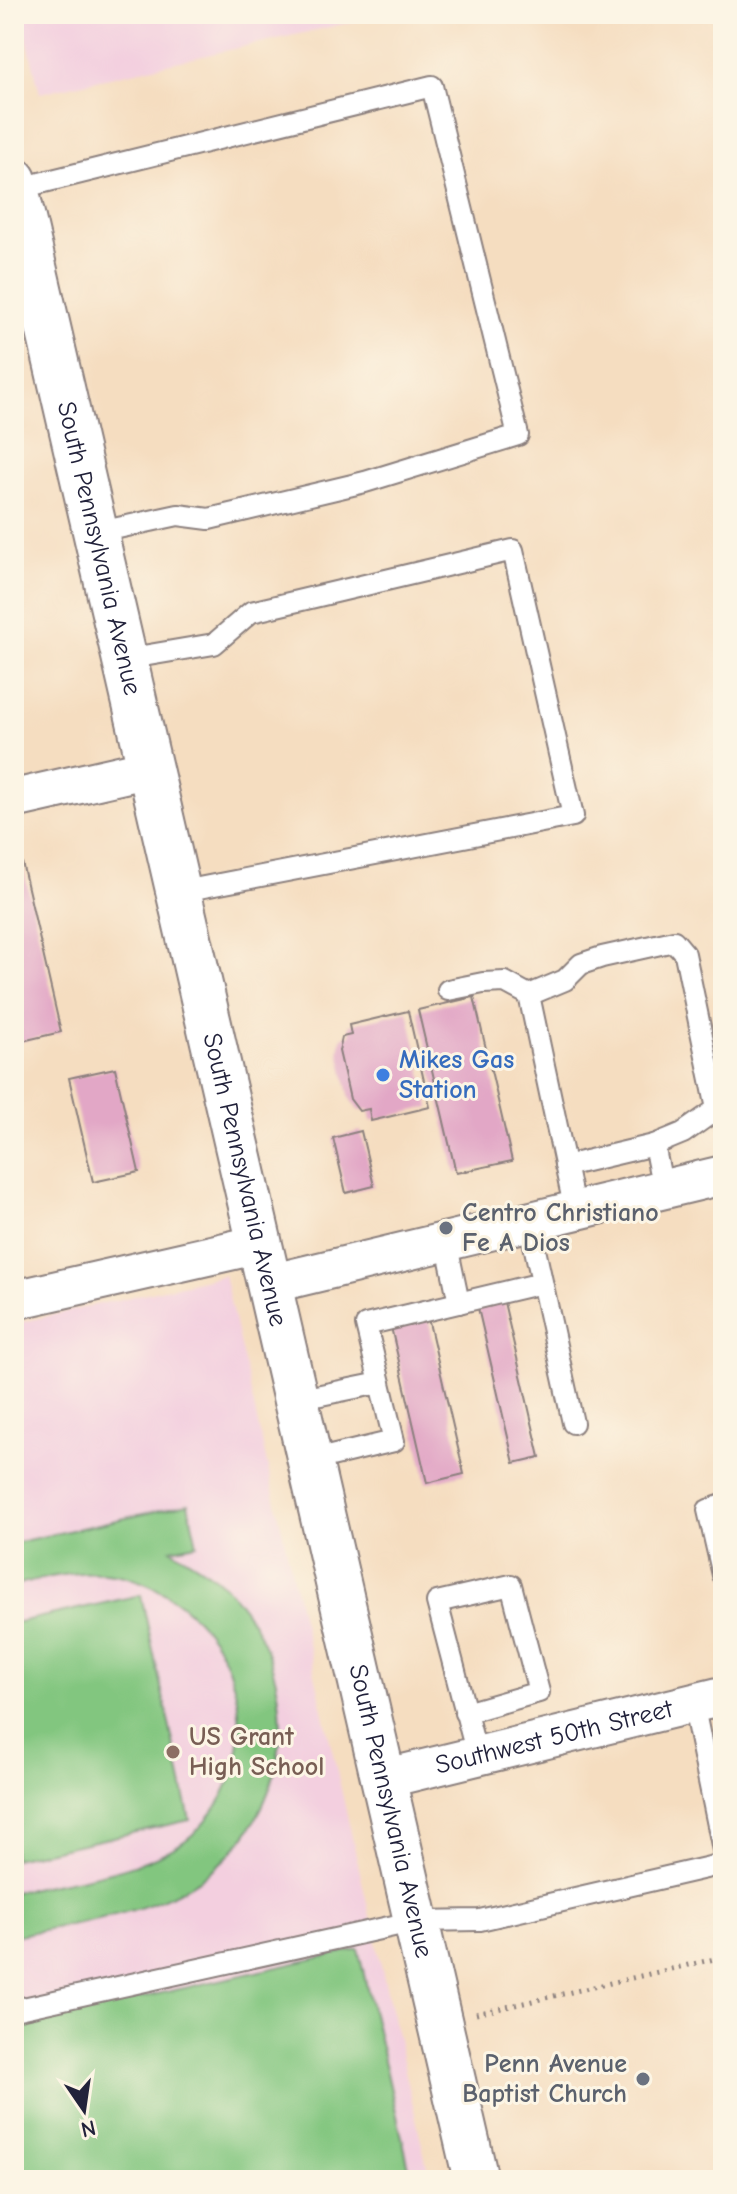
<svg xmlns="http://www.w3.org/2000/svg" width="737" height="2194" font-family="'Comic Neue',sans-serif">
<rect width="100%" height="100%" fill="#fcf5e5"/>
<filter id="ink" filterUnits="userSpaceOnUse"><feTurbulence type="fractalNoise" baseFrequency=".0125" numOctaves="2"/><feDisplacementMap in="SourceGraphic" scale="16" xChannelSelector="R" yChannelSelector="G"/><feConvolveMatrix kernelMatrix="1 2 1 2 8 2 1 2 1" color-interpolation-filters="sRGB"/></filter>
<filter id="wash" filterUnits="userSpaceOnUse"><feTurbulence type="fractalNoise" baseFrequency=".006" numOctaves="4" result="noise"/><feDisplacementMap in="SourceGraphic" scale="32" xChannelSelector="R" yChannelSelector="G"/><feGaussianBlur stdDeviation="1.8" result="paint"/><feColorMatrix in="noise" values="0 0 0 0 0 0 0 0 0 0 0 0 0 0 0 0 0 1.4 0 .05"/><feComposite in="paint" operator="in"/></filter>
<g filter="url(#wash)">
<rect width="100%" height="100%" fill="#f5ddc0"/>
<g fill="#f3cfdf">
<polygon points="21,14 387,14 40,93"/>
<polygon points="224,1275 430,2180 14,2180 14,1324"/>
</g>
<g fill="#82c67f" stroke="#52745d" stroke-width="2">
<path d="M188,1504L197,1544L171,1549C191,1562 215,1574 230,1592C307,1678 296,1814 199,1880C146,1916 76,1922 14,1936V1892C67,1880 151,1871 192,1835C276,1759 243,1620 139,1581C98,1565 56,1575 14,1585V1543Z"/>
<polygon points="141,1595 190,1820 14,1859 14,1623"/>
<polygon points="358,1949 412,2180 14,2180 14,2026"/>
</g>
<g id="blocks">
<g fill="#e2a7c6">
<polygon points="21,858 61,1032 14,1043 14,859"/>
<polygon points="474,997 512,1161 456,1173 418,1010"/>
<polygon points="408,1011 430,1107 371,1121 369,1109 359,1111 350,1099 339,1051 342,1037 351,1035 349,1025"/>
<polygon points="115,1068 139,1172 93,1182 69,1078"/>
<polygon points="361,1131 374,1186 346,1193 333,1138"/>
<polygon points="504,1302 540,1457 514,1463 478,1308"/>
<polygon points="428,1318 464,1474 427,1483 391,1327"/>
</g>
</g>
</g>
<g filter="url(#ink)">
<use href="#blocks" fill-opacity="0" stroke="#8c807e" stroke-width="2"/>
<g fill="none" stroke-linecap="round" stroke-linejoin="round">
<g stroke="#8c807e" stroke-width="24">
<g id="lane">
<polyline points="16,189 432,86 518,435 365,482 209,519 178,515 95,533"/>
<polyline points="125,659 214,644 251,612 513,550 573,816 178,892"/>
<polyline points="448,990 483,983 505,982 529,995"/>
<polyline points="654,1145 663,1189"/>
<polyline points="565,1166 654,1145 683,1133 717,1109 685,954 674,941 602,957 581,964 565,980 529,995 575,1211"/>
<polyline points="529,1222 573,1423"/>
<polyline points="446,1241 459,1303"/>
<polyline points="296,1400 380,1383"/>
<polyline points="310,1461 394,1441 366,1325 542,1283"/>
<polyline points="723,1505 708,1510 723,1575"/>
<polyline points="693,1703 723,1850"/>
<polyline points="465,1713 539,1692 511,1585 437,1602 477,1755"/>
<polyline points="14,2010 416,1921 480,1920 723,1864"/>
</g>
</g>
<g stroke="#8c807e" stroke-width="42">
<g id="street">
<polyline points="14,799 150,768"/>
<polyline points="269,1284 723,1175"/>
<polyline points="14,1300 260,1244"/>
<path id="s1" d="M383,1779L723,1696"/>
</g>
</g>
<g stroke="#8c807e" stroke-width="48">
<g id="secondary">
<path id="s2" d="M14,180L476,2180"/>
</g>
</g>
<polyline stroke="#8c807e" stroke-width="5" stroke-dasharray="2 6" stroke-linecap="butt" points="476,2014 723,1957"/>
<use href="#lane" stroke="#fff" stroke-width="20"/>
<use href="#street" stroke="#fff" stroke-width="38"/>
<use href="#secondary" stroke="#fff" stroke-width="44"/>
</g>
</g>
<circle fill="#3f7fe0" stroke="#fcf5e5" stroke-width="3" cx="383" cy="1075" r="8"/>
<g fill="#6b7280" stroke="#fcf5e5" stroke-width="3">
<circle cx="446" cy="1228" r="8"/>
<circle cx="643" cy="2079" r="8"/>
</g>
<circle fill="#8d6e63" stroke="#fcf5e5" stroke-width="3" cx="173" cy="1752" r="8"/>
<g text-anchor="middle" dominant-baseline="central" stroke-width="6" stroke-linejoin="round" paint-order="stroke">
<g font-size="26" fill="#22223b" stroke="#fcf5e5">
<text stroke="none"><textPath href="#s2" startOffset="378">South Pennsylvania Avenue</textPath></text>
<text stroke="none"><textPath href="#s2" startOffset="1026">South Pennsylvania Avenue</textPath></text>
<text stroke="none"><textPath href="#s1" startOffset="176">Southwest 50th Street</textPath></text>
<text stroke="none"><textPath href="#s2" startOffset="1674">South Pennsylvania Avenue</textPath></text>
</g>
<g font-size="26" font-weight="bold" fill="#366cbe" stroke="#fcf5e5" text-anchor="start">
<text x="399" y="1060">Mikes Gas<tspan x="399" dy="30">Station</tspan></text>
</g>
<g font-size="26" font-weight="bold" fill="#5b616d" stroke="#fcf5e5" text-anchor="start">
<text x="462" y="1213">Centro Christiano<tspan x="462" dy="30">Fe A Dios</tspan></text>
<text x="627" y="2064" text-anchor="end">Penn Avenue<tspan x="627" dy="30">Baptist Church</tspan></text>
</g>
<g font-size="26" font-weight="bold" fill="#785e54" stroke="#fcf5e5" text-anchor="start">
<text x="189" y="1737">US Grant<tspan x="189" dy="30">High School</tspan></text>
</g>
</g>
<rect width="737" height="2194" fill="none" stroke="#fcf5e5" stroke-width="48"/>
<g transform="translate(84 2110) rotate(167)" stroke="#fcf5e5" stroke-width="6" paint-order="stroke">
<path d="M0-6L14 30L0 20L-14 30Z" fill="#22223b"/>
<text y="-12" font-size="22" font-weight="bold" text-anchor="middle" fill="#22223b">N</text>
</g>
</svg>
